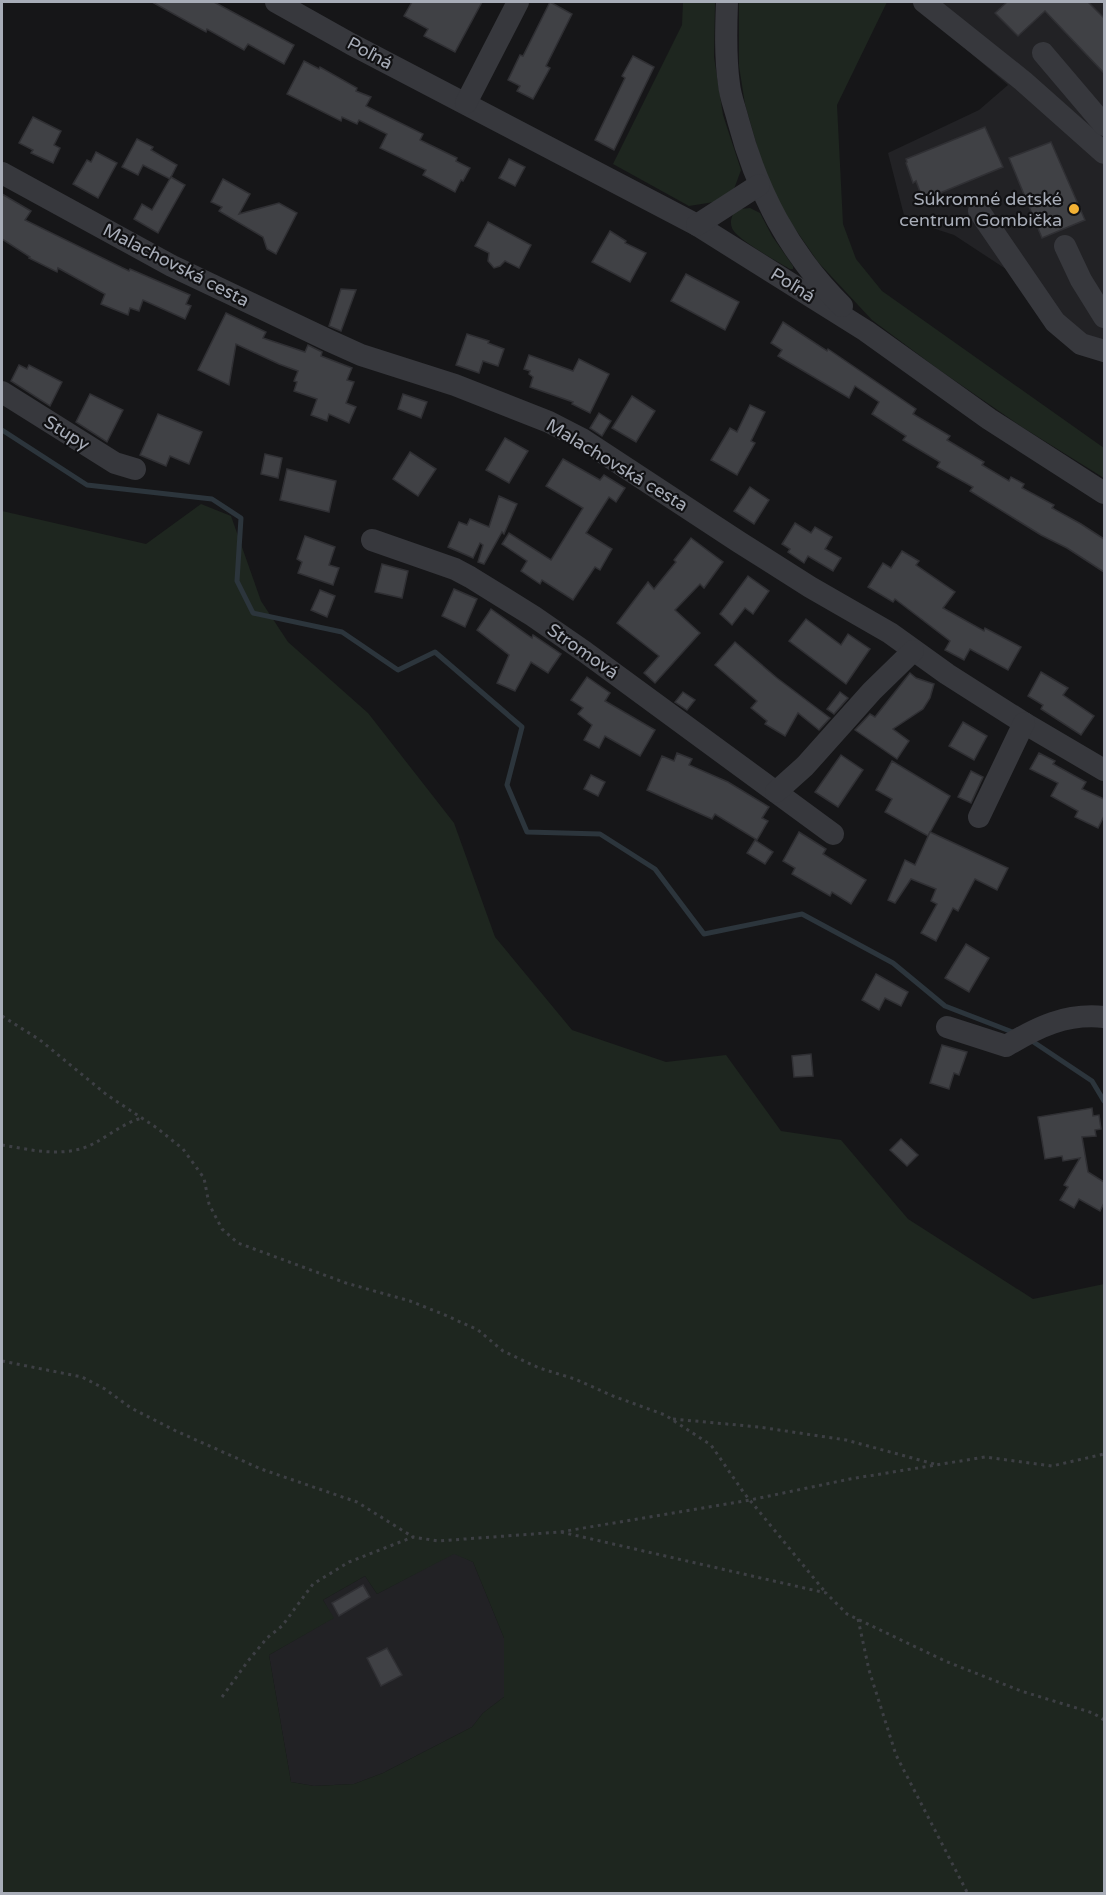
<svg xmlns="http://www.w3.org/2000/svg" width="1106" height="1895" font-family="'Varela Round',sans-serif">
<rect width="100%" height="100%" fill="#161618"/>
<g fill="#222225">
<polygon points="911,2 1104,2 1104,357 1015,275 954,235 905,219 888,153 979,110 1008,85"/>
<polygon points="454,1553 473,1562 504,1638 504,1697 483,1713 472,1727 383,1773 354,1784 314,1786 291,1782 269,1655 333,1618 323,1600 365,1576 377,1594"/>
</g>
<g fill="#1e261f" fill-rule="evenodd">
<polygon points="683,2 715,2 714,57 723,115 741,170 734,189 714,202 689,206 613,164 682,25"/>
<polygon points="739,2 887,2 837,105 843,224 856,259 882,291 1104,448 1104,478 1022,427 938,369 872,320 818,262 787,217 765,174 745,104 739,66"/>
<path d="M750,208L760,213L772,236L793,266V269H790C778,262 736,239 732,228C730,223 731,219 733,214L740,209Z"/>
<path d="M201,504L231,516L261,601L288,642L368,713L454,823L495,937L572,1030L666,1062L726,1055L781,1131L841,1140L908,1219L1033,1299L1104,1284V1893H2V511L146,544ZM454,1554L473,1562L504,1638V1697L483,1713L472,1727L383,1773L354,1784L314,1786L291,1782L269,1655L334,1618L323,1600L365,1576L377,1594Z"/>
</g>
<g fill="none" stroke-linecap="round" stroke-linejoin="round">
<g stroke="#2c353c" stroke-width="5">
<polyline points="2,430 87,485 212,499 241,518 237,581 253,613 342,632 398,670 435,652 522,727 507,785 527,832 600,834 655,869 704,934 802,914 893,963 945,1006 1015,1033"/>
<polyline points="1029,1039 1092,1081 1104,1101"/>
</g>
</g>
<g fill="#404145" stroke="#303034" stroke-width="1.5">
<polygon points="152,2 214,2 294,45 284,64 248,44 244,50 207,29 206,32"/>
<polygon points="412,2 482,2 455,52 424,36 428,29 404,16"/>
<polygon points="550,2 572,14 546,66 550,68 533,99 517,91 520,86 508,80 520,55 523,56"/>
<polygon points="1007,2 1088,2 1104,18 1104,73 1045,11 1018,36 995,13"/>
<polygon points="633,56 654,67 614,150 595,140 625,78 622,76"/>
<polygon points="304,61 319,69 320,67 357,88 356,91 371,97 366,106 423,134 420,140 457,158 456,161 470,168 463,181 461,180 455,192 423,175 426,170 380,148 387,134 359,120 357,124 342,117 341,121 287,94"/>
<polygon points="33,117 61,131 54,145 60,148 53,163 31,153 33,150 19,143"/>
<polygon points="985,127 1003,167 923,200 916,181 913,183 906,163 907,162 906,159"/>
<polygon points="137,139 153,147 151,150 177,165 170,179 143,165 138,175 122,167"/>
<polygon points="1051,142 1085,220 1042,238 1009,158"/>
<polygon points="96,152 117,163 98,198 73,184 87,160 91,162"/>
<polygon points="509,159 525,167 515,186 499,178"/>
<polygon points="171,177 185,185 158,233 134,219 142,204 152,210"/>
<polygon points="223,179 250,194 239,214 279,203 297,213 276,254 267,249 263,237 219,211 222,207 211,202"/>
<polygon points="2,194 31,211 25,220 129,271 130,269 190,295 186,304 191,306 185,319 143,300 139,311 130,308 128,315 101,304 105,294 58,268 57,272 29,258 30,257 2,239"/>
<polygon points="488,222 531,245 519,268 505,261 500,266 494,268 488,261 489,253 475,246"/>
<polygon points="610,231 626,241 625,243 646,253 630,282 592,262"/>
<polygon points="686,274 739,302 725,330 671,301"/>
<polygon points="341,289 356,290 341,331 329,326"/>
<polygon points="226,313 266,332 263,338 305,352 308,345 322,352 321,356 352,368 347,380 354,382 346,403 356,407 349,423 329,414 327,421 311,415 317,399 294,391 297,382 294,381 298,371 279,364 236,344 229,385 198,370"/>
<polygon points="783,322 827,351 828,349 916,409 913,414 950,436 947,440 984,462 982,465 1009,481 1011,477 1024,484 1022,488 1054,505 1052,508 1081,524 1104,539 1104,572 1067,548 1041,535 970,491 973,487 937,467 940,462 903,440 906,436 872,414 879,402 855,386 849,398 778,356 782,350 771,343"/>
<polygon points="467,334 489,341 488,343 504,349 498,366 483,361 479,373 456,365"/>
<polygon points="529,355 573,371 579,359 609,374 590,413 572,404 573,402 530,387 533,377 529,374 530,371 524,369"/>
<polygon points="19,365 27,369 29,365 62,382 50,406 11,381"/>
<polygon points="90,394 123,410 107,442 76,422"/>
<polygon points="403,394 427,402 421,418 398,409"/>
<polygon points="632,396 655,411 636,442 612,428"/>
<polygon points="750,405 765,412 751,441 755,443 737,475 711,460 730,428 737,432"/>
<polygon points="599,413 611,421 602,436 590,428"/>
<polygon points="158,414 202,432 189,464 170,456 166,466 140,455"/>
<polygon points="505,438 528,451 509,483 486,470"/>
<polygon points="410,452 436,469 418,496 393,479"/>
<polygon points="265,454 282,458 278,478 261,474"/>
<polygon points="563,459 600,480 604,475 625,488 616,502 609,497 586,533 612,549 600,570 595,567 573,600 542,580 540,584 521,571 527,561 502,544 509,533 551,560 583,508 546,486"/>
<polygon points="287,469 336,481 329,512 280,500"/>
<polygon points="750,487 769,500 754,524 734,511"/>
<polygon points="499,496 517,504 504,534 502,532 484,564 478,562 483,545 480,543 473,558 448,547 459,522 467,525 470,519 489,527"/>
<polygon points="795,523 811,533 815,527 832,537 825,549 841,558 833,571 808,556 804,563 788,552 790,549 782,544"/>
<polygon points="305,536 335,547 329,565 339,568 333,585 298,573 302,562 297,559"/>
<polygon points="691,538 723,562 704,588 700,584 675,610 700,633 655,683 644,673 659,656 617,623 648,582 654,589 676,562 674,560"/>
<polygon points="902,551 919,561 916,565 955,592 943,608 984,631 985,628 1021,647 1008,670 970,649 964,660 945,650 950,641 895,599 893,602 868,587 883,563 891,568"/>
<polygon points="382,564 408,571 402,598 375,592"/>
<polygon points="748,576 769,591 753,614 745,608 732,625 720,614"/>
<polygon points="454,589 477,599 465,627 442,616"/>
<polygon points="320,590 335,596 327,617 311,610"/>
<polygon points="491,609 532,638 533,635 561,654 548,673 531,662 515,691 497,683 509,655 477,630"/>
<polygon points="806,619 841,645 848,634 870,649 846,684 789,641"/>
<polygon points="735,642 777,678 830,718 819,730 798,713 785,736 765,724 767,721 751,708 757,701 715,665"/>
<polygon points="1041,672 1068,688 1063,695 1094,716 1081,735 1041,709 1043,705 1028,696"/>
<polygon points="910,673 916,678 934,684 930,698 923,709 893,729 909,741 897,759 855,730 870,714 875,717"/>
<polygon points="587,677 610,693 605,701 655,730 640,756 605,736 599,748 584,740 592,725 578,714 583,708 571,700"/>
<polygon points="683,692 695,700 687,710 675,702"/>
<polygon points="840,692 848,698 834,714 827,709"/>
<polygon points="963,722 987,736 974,760 949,746"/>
<polygon points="677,753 692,759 689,765 728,782 769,807 762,818 768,821 757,840 715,814 712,819 647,790 662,756 674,761"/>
<polygon points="1039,753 1055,761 1053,764 1086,782 1082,789 1104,799 1104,816 1098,828 1075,817 1078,811 1051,796 1058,783 1030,769"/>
<polygon points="841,755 863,770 838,807 815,792"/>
<polygon points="892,761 950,796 928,836 885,812 892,799 876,790"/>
<polygon points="971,771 983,777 971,803 958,797"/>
<polygon points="591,775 605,782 598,796 584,789"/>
<polygon points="799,832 826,849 823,854 866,880 851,904 832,892 830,896 792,874 795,868 783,861"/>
<polygon points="930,832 1008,868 997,890 975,879 958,911 953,908 936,941 921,933 937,904 931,901 936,889 911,879 895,903 888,900 905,860 915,865"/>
<polygon points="755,840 773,852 765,864 747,853"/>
<polygon points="966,944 989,958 969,992 945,978"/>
<polygon points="876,974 908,992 901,1006 885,998 879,1010 862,1000"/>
<polygon points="942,1045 967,1052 959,1075 954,1073 949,1089 930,1083"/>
<polygon points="811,1054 813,1076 794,1077 792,1056"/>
<polygon points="1092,1108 1093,1116 1099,1115 1101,1129 1095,1130 1096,1136 1082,1137 1088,1172 1104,1182 1104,1203 1100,1211 1079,1199 1074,1208 1060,1200 1068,1187 1064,1185 1080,1158 1063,1161 1062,1156 1045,1159 1038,1117"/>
<polygon points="901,1139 918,1155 907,1166 890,1150"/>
<polygon points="363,1585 370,1597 339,1616 332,1603"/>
<polygon points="387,1648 402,1675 381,1686 367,1658"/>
</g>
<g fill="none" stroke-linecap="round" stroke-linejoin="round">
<g stroke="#3d3f44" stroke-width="3" stroke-dasharray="3 4.5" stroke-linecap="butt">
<polyline points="2,1016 40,1040 107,1095 157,1128 183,1149 204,1178 209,1204 222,1229 238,1243 346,1283 410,1301 445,1315 478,1330 503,1351 539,1368 575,1379 613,1396 665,1415 711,1445 744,1493 826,1593"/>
<path d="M2,1145C27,1149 54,1156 80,1149C100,1144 119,1124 142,1118"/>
<polyline points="2,1361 82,1377 105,1389 131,1408 176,1431 261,1469 357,1502 413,1537"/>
<polyline points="673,1419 759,1427 846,1440 938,1465"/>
<polyline points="561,1532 826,1593 847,1614 945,1661 1021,1691 1093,1713 1104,1720"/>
<polyline points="858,1619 869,1670 896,1755 968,1894"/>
<polyline points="222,1697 248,1661 267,1638 282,1626 313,1584 349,1562 413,1537 438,1541 560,1532 750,1500 850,1479 985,1457 1052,1466 1104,1454"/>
</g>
<g stroke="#37383d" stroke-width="22">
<polyline points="276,2 351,44 697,225 866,331 989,419 1104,493"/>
<path d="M727,2C726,28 725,57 729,84C730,96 735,108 738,120C757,192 789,253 842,306"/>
<polyline points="924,2 1023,81 1104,153"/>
<polyline points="1043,53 1104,125"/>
<polyline points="466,103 518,2"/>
<polyline points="2,173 172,266 330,341 361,355 455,385 549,422 582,439 739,542 810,587 890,633 947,674 1024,723 1104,770"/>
<polyline points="979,211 1055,322 1081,344 1104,351"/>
<polyline points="697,225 759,185"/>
<polyline points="1065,246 1081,280 1104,317"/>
<polyline points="2,392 115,463 135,469"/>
<polyline points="372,540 455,569 470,577 533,616 585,652 833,834"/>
<polyline points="776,792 805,766 872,691 913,651"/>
<polyline points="979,817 1024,723"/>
<path d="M947,1027L1006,1046C1038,1027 1066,1013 1104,1017"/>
</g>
</g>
<circle fill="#f2b134" stroke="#111113" stroke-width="2" cx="1074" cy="209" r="6"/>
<g text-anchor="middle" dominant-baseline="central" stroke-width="4.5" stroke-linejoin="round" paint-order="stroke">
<g font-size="18" fill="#a8adb8" stroke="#111113">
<text transform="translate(370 53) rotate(28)">Poľná</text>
<text transform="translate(176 265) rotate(27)">Malachovská cesta</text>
<text transform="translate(793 285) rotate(32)">Poľná</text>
<text transform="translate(67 433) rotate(32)">Stupy</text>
<text transform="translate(617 465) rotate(31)">Malachovská cesta</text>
<text transform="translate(583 651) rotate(35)">Stromová</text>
</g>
<g font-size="18" fill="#a8adb8" stroke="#111113" text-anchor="end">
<text x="1062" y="199">Súkromné detské<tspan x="1062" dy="21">centrum Gombička</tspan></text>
</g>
</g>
<rect width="1106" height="1895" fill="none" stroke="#a8adb8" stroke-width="6"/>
</svg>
